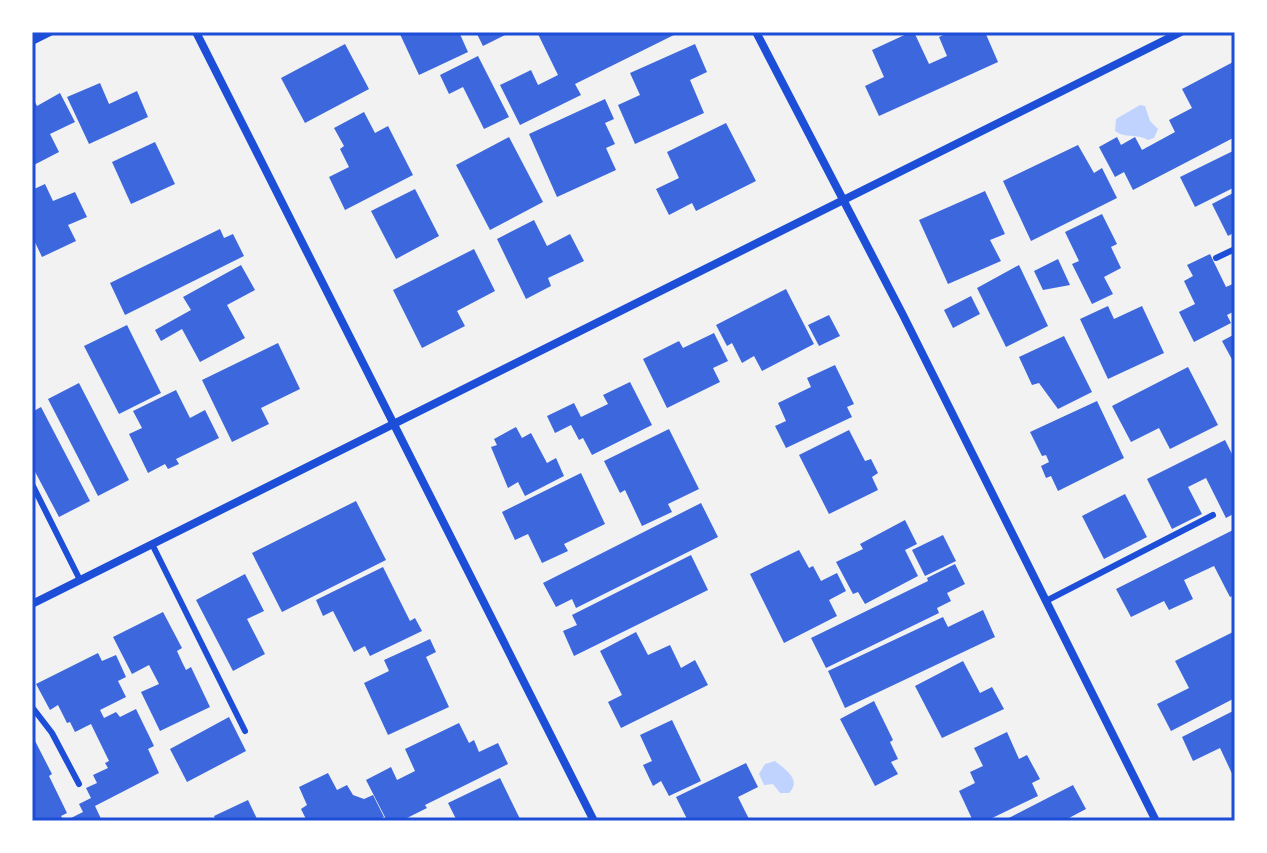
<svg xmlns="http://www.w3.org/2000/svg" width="1267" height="853" font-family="Ubuntu,sans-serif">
<rect width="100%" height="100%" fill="#f2f2f2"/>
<g fill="#bfd3fe">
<path d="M1140,105L1145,106L1150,121L1158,129L1154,138L1148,140C1136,133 1126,139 1115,131L1116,119Z"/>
<path d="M775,761C786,770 802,780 789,793H780L773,784L764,785L759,774L765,764Z"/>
</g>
<g fill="#3d67dc">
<polygon points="399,32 459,32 468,52 419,75"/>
<polygon points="476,32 511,32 483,46"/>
<polygon points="537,32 680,32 575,84 581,95 520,125 500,85 531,70 538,85 558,75"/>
<polygon points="911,32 914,32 929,64 947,56 939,37 950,32 985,32 998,62 879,116 865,86 884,77 872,50"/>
<polygon points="345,44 369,89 305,123 281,78"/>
<polygon points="695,44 707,72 690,80 704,113 635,144 618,105 640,95 630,73"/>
<polygon points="478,56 509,117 484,129 463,87 449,94 440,75"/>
<polygon points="1235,61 1235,137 1133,190 1124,172 1115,177 1099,147 1117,137 1121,145 1135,137 1142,150 1175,132 1169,120 1192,108 1182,89"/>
<polygon points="100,83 109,104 137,91 148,117 89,144 67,97"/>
<polygon points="60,93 75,122 50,134 59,152 32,166 32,96 37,106"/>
<polygon points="605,99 614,119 605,123 615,144 606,148 616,170 557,197 529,134"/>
<polygon points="364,112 375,133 388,126 413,175 345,210 329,177 349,167 340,149 344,146 334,128"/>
<polygon points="726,123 756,181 696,211 692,203 669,215 656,189 679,178 667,152"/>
<polygon points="509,137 543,202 490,230 456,165"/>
<polygon points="155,142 175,184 131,204 112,162"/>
<polygon points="1078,145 1094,173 1102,168 1117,198 1031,241 1003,181"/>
<polygon points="1235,150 1235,187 1195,207 1180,177"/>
<polygon points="45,184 53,201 75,192 87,217 68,225 76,241 42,257 32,236 32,190"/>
<polygon points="415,189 439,236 396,259 371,211"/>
<polygon points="985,191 1005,234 990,240 1001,261 948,284 919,220"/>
<polygon points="1235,192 1235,232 1228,236 1212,204"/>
<polygon points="1102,214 1117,244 1111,247 1121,268 1104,277 1113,294 1092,304 1072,264 1079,261 1065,232"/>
<polygon points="534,220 547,246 570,234 584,261 548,278 551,286 526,299 497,239"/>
<polygon points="220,229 224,238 233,234 244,256 125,315 110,283"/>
<polygon points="474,249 495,291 457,311 465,326 422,348 393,290"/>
<polygon points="1210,254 1226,287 1235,283 1235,311 1227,315 1231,323 1194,342 1179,312 1195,304 1184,281 1193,276 1187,265"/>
<polygon points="1058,259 1070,285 1043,290 1034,271"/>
<polygon points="241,265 255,290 227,305 245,338 200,362 182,329 161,341 155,330 191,310 183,297"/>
<polygon points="1019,265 1048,326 1006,347 977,288"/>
<polygon points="786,289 814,344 762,371 754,356 742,363 732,343 727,346 716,325"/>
<polygon points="971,296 980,314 953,328 944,310"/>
<polygon points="1108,306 1114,319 1142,306 1164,353 1108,379 1080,319"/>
<polygon points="829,315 840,336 819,346 808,325"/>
<polygon points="127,325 161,393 119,414 84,346"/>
<polygon points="714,333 728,361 713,368 720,382 667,408 643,359 679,341 683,348"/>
<polygon points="1235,334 1235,365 1222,341"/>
<polygon points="1064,336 1092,392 1058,409 1039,383 1032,385 1019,357"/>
<polygon points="278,343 300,389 261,408 269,424 232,442 202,380"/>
<polygon points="835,365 854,404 847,407 852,417 786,448 775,426 786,421 778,403 811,387 807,378"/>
<polygon points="1188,367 1218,425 1170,449 1159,428 1131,442 1112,406"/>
<polygon points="630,382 652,425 592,455 583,438 579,440 571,425 555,433 547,416 574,403 581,417 608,404 603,395"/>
<polygon points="79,383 129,480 98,496 48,399"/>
<polygon points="176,390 190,418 205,410 219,438 176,459 179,464 168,469 165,464 148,473 129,434 142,428 133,411"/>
<polygon points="1097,401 1124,458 1058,491 1051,476 1046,478 1041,466 1049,462 1046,455 1042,456 1030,432"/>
<polygon points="41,407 90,501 59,517 32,466 32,412"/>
<polygon points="516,427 522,438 531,433 547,463 556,458 564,476 525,496 518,482 508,488 491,447 497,445 494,439"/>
<polygon points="669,429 699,489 668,504 672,512 642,526 625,490 620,493 604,461"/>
<polygon points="849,430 865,461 871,459 878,473 872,477 878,490 829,514 799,455"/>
<polygon points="1225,440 1235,460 1235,513 1226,518 1206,478 1188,487 1202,514 1172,529 1147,479"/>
<polygon points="581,473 605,524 564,544 568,551 542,563 528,534 515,540 502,512"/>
<polygon points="1125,494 1147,537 1104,559 1082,516"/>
<polygon points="356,501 386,560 282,612 252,553"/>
<polygon points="701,503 718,537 576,608 572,599 556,607 543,583"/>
<polygon points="905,520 917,544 905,550 918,576 865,604 858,592 853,594 836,562 863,549 860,544"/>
<polygon points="1235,529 1235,595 1230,597 1214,566 1184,580 1193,599 1169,610 1164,601 1131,617 1116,589"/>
<polygon points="943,535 956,561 925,576 912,550"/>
<polygon points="799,550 809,568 813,566 821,581 837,573 846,591 829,600 837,616 784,643 750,574"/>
<polygon points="691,555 708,590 574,656 563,631 577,625 572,615"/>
<polygon points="955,564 965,584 947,593 951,601 937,608 939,613 826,668 811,638 928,581 927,578"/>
<polygon points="383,567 410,621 415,618 422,631 370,656 365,646 354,652 333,611 323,616 316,600"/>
<polygon points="245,574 264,611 247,619 265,654 233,671 196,600"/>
<polygon points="983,610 995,637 845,708 828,671 943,617 948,627"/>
<polygon points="163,612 182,648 177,651 182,662 186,670 191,667 210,707 160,731 141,692 159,684 149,665 132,674 113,637"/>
<polygon points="1235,631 1235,698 1171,731 1157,704 1189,688 1175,661"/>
<polygon points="636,632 648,655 670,645 681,668 695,660 708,685 621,728 608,702 622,695 600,651"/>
<polygon points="430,639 436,652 426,657 449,707 388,735 364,683 389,671 384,660"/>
<polygon points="98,653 102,661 116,655 126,677 118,681 126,697 100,710 104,718 116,712 120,717 136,709 154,746 148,749 159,773 95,806 102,821 65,821 83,812 79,804 91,798 86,788 97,783 93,775 108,768 105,763 109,761 91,724 75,732 70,722 67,723 58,705 50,710 36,684"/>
<polygon points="963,661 980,693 992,687 1004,709 942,738 915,686"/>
<polygon points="874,701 893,740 890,742 898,759 891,762 898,774 875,786 840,719"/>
<polygon points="1235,710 1235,780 1220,748 1193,761 1182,737"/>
<polygon points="229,717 246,751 187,782 170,749"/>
<polygon points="672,720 701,781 669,796 661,781 653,786 643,765 652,761 640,735"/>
<polygon points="459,723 469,743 474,740 479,752 498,743 508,764 425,805 427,808 401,821 387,821 366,780 391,767 397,780 415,771 405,749"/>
<polygon points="1007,732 1019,759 1027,755 1040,779 1032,783 1038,796 986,821 973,821 959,791 975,783 970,772 983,766 974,748"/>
<polygon points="32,735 52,774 49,776 67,813 61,816 64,821 32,821"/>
<polygon points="746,763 758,787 738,797 750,821 688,821 676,797"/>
<polygon points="328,773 337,790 347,785 353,795 364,799 373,795 384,817 375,821 307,821 301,809 307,805 299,787"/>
<polygon points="500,778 521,821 457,821 448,803"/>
<polygon points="1073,785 1086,809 1069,818 1071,821 1003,821"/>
<polygon points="248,800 258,821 216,821 214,816"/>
</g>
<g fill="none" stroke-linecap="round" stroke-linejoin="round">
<g stroke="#1d4ed8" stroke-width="6">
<polyline points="1216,258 1235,249"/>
<polyline points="32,484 80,580"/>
<polyline points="152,544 245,731"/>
<polyline points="1046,601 1213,515"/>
<polyline points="32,707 52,733 79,784"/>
</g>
<g stroke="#1d4ed8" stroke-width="8">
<polyline points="196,32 594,821"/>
<polyline points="756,32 903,315 1156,821"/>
<polyline points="32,41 50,32"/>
<polyline points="32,604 1181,32"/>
</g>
</g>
<rect width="1267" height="853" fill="none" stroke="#ffffff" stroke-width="68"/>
<rect x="34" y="34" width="1199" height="785" fill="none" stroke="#1d4ed8" stroke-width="3"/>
</svg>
